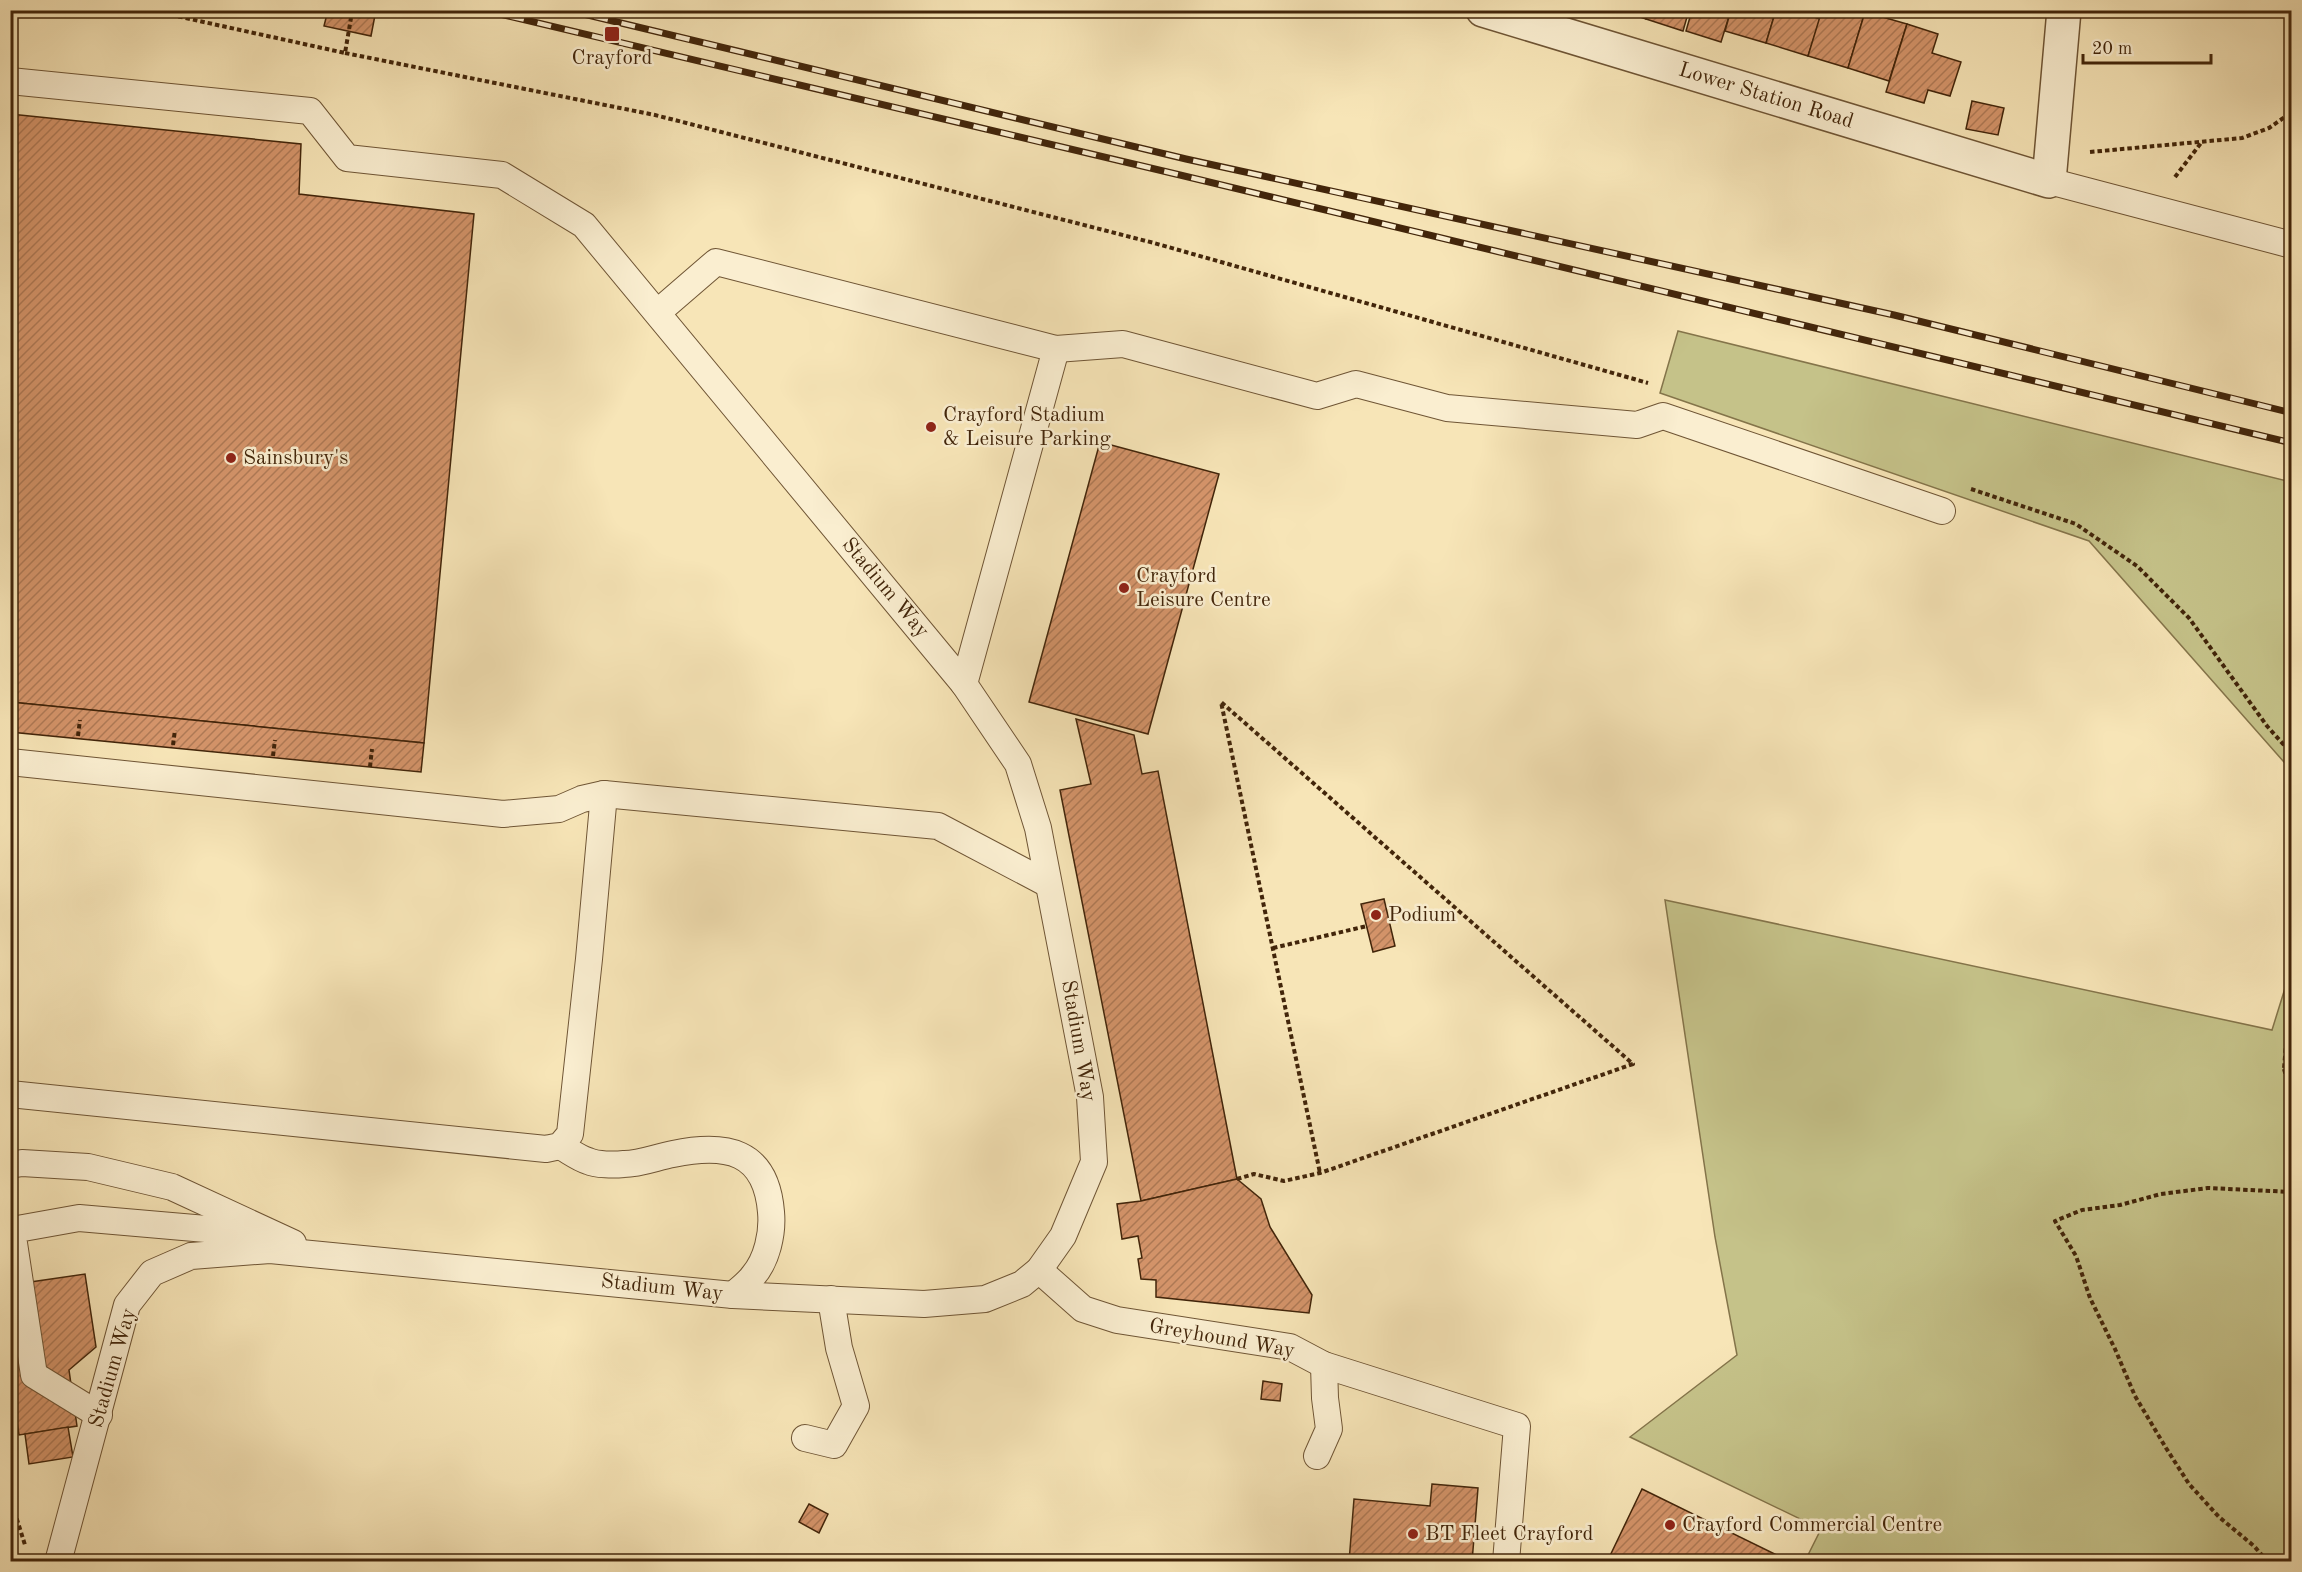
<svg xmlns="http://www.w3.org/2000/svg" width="2302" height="1572" font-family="'Old Standard TT',serif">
<defs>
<pattern id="building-hatch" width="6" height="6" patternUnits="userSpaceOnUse" patternTransform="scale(1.5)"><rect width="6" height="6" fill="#d4946a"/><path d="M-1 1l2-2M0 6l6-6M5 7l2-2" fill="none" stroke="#ae7955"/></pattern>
</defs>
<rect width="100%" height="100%" fill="#f7e5b7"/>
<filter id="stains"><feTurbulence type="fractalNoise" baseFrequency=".00333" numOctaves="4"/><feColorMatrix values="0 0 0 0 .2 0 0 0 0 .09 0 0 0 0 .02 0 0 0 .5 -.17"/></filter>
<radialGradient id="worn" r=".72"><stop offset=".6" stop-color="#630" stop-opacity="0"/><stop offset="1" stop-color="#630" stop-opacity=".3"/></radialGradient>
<g fill="#c5c289" stroke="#84744a" stroke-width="1.5">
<polygon points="1678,331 2291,482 2291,770 2089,541 1660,393"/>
<polygon points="1665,900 2272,1030 2291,969 2291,1561 1805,1561 1821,1529 1630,1437 1737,1355 1715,1237"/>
</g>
<g fill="url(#building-hatch)" stroke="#42250a" stroke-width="1.5">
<polygon points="328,10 376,10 371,36 324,26"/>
<polygon points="1620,10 1649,10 1646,19"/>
<polygon points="1649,10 1689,10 1683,31 1646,19"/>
<polygon points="1692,10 1731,10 1721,42 1686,31"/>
<polygon points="1731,10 1776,10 1766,43 1725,31"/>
<polygon points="1776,10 1792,10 1820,19 1808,56 1766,43"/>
<polygon points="1822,10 1865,12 1848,68 1808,56"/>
<polygon points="1865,12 1907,24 1889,81 1848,68"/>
<polygon points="1907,24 1938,34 1932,53 1961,62 1950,96 1928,90 1924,103 1886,92"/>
<polygon points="1972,101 2004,108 1998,135 1966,129"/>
<polygon points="10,114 301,144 299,194 474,214 424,743 10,702"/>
<polygon points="1100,442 1219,474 1148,734 1029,702"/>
<polygon points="10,702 424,743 421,772 10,732"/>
<polygon points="1076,719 1134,735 1142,774 1158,771 1237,1179 1141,1201 1060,790 1091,784"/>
<polygon points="1384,899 1395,946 1373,952 1361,904"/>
<polygon points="1237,1179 1261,1199 1270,1227 1312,1295 1309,1313 1156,1297 1156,1280 1141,1279 1138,1259 1142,1258 1138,1236 1122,1239 1117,1204 1141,1201"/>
<polygon points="85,1274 96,1347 69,1370 77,1426 19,1435 10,1375 10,1285"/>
<polygon points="1263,1381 1282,1384 1280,1401 1261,1399"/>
<polygon points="68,1427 73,1457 29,1464 25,1434"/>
<polygon points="1432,1484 1478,1488 1472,1562 1349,1562 1354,1499 1430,1506"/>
<polygon points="1642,1489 1791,1562 1607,1562"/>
<polygon points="809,1504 828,1514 819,1533 799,1522"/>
</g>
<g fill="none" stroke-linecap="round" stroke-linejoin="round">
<g stroke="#6f5535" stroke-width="28">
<g id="service">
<polyline points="10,81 310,111 347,158 502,175 584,225 964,684 1018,764 1038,828 1090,1097 1094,1162 1063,1236 1039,1270 1022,1284 985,1299 924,1304 733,1295 270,1250 191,1256 152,1273 127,1305 58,1562"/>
<polyline points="2049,181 2292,245"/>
<polyline points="658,312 716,262 1056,349 1123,344 1317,396 1356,384 1447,408 1637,425 1663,416 1942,511"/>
<polyline points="964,684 1056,349"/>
<polyline points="10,762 503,814 559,809 582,799 604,794 589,959 570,1134 560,1146 546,1149 10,1094"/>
<polyline points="604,794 938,826 1048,884"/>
<path d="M560,1146C568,1150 578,1158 588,1161C597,1165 614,1165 624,1164C640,1164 657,1157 673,1154C726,1143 766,1150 771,1212C773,1233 767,1260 753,1276C748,1283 740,1289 733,1295"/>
<polyline points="10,1165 22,1163 88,1167 172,1187 293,1243"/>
<polyline points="1039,1270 1083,1309 1117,1320 1290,1347 1324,1365 1517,1426 1506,1562"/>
<polyline points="99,1415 34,1375 12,1230 79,1218 206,1229 258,1246"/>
<polyline points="805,1438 834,1445 856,1406 839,1348 831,1299"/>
<polyline points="1317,1456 1329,1429 1325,1398 1324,1365"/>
</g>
</g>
<g stroke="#6f5535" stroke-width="36">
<polyline id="minor" points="1483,10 2049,181 2064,10"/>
</g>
<g stroke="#42250a" stroke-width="4" stroke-dasharray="4.5 3" stroke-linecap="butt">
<polyline points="149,10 345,53 351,18"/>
<polyline points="345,53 655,115 1154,243 1648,383"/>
<polyline points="2090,152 2242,138 2269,128 2292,112"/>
<polyline points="2175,177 2201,143"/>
<polyline points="1971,489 2076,524 2137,566 2189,618 2267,726 2283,744 2292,749"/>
<polyline points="78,736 80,720"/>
<polyline points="173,745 175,730"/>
<polyline points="273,756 275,740"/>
<polyline points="370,767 372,749"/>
<polyline points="1273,948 1367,926"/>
<polyline points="2292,1012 2288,1020 2284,1069 2292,1066"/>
<polyline points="2284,1069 2292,1096"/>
<polyline points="1237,1179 1254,1174 1284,1181 1320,1173 1633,1064 1221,702 1320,1173"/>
<polyline points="10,1497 25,1545"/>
<polyline points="2268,1562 2254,1546 2219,1517 2189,1484 2166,1448 2135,1396 2115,1349 2090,1298 2076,1256 2055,1221 2082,1210 2120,1205 2161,1194 2208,1188 2292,1192"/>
</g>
<use href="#service" stroke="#faeed0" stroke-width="26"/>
<use href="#minor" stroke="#faeed0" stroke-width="33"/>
<g stroke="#42250a" stroke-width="7">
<g id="rail">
<polyline points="483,10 1180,175 2292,443"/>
<polyline points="567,10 1186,159 1894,315 2292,413"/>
</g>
</g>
<use href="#rail" stroke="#faeed0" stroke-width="4.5" stroke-dasharray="14" stroke-linecap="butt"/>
</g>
<g fill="#8f2418" stroke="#faeed0" stroke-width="2">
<rect x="604" y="26" width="16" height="16" rx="3"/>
<circle cx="931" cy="427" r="6"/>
<circle cx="231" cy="458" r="6"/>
<circle cx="1124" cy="588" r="6"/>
<circle cx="1376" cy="915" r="6"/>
<circle cx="1670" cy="1525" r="6"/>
<circle cx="1413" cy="1534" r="6"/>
</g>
<g text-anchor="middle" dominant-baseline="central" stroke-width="5" stroke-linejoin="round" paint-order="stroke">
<g font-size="21" fill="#42250a" stroke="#faeed0" text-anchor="start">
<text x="612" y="58" text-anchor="middle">Crayford</text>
<text x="943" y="415">Crayford Stadium<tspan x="943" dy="24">&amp; Leisure Parking</tspan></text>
<text x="243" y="458">Sainsbury's</text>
<text x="1136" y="576">Crayford<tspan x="1136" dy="24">Leisure Centre</tspan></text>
<text x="1388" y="915">Podium</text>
<text x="1682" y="1525">Crayford Commercial Centre</text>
<text x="1425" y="1534">BT Fleet Crayford</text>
</g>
<g font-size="21" fill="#42250a" stroke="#faeed0">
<text transform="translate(1766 96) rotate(17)">Lower Station Road</text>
<text transform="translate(885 588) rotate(50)">Stadium Way</text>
<text transform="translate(1078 1041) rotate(80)">Stadium Way</text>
<text transform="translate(662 1288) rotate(6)">Stadium Way</text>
<text transform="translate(1222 1339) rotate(10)">Greyhound Way</text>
<text transform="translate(113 1368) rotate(-74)">Stadium Way</text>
</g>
</g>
<rect width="2302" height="1572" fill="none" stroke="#f7e5b7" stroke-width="36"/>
<rect x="12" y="12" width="2278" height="1548" fill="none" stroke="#42250a" stroke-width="3"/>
<rect x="18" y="18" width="2266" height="1536" fill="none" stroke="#42250a" stroke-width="1.5"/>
<path d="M2083 54v9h128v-9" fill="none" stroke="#42250a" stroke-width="3"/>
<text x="2092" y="54" font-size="18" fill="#42250a" stroke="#faeed0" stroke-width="4.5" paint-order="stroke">20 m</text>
<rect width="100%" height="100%" filter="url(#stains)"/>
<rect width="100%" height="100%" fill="url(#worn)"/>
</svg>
